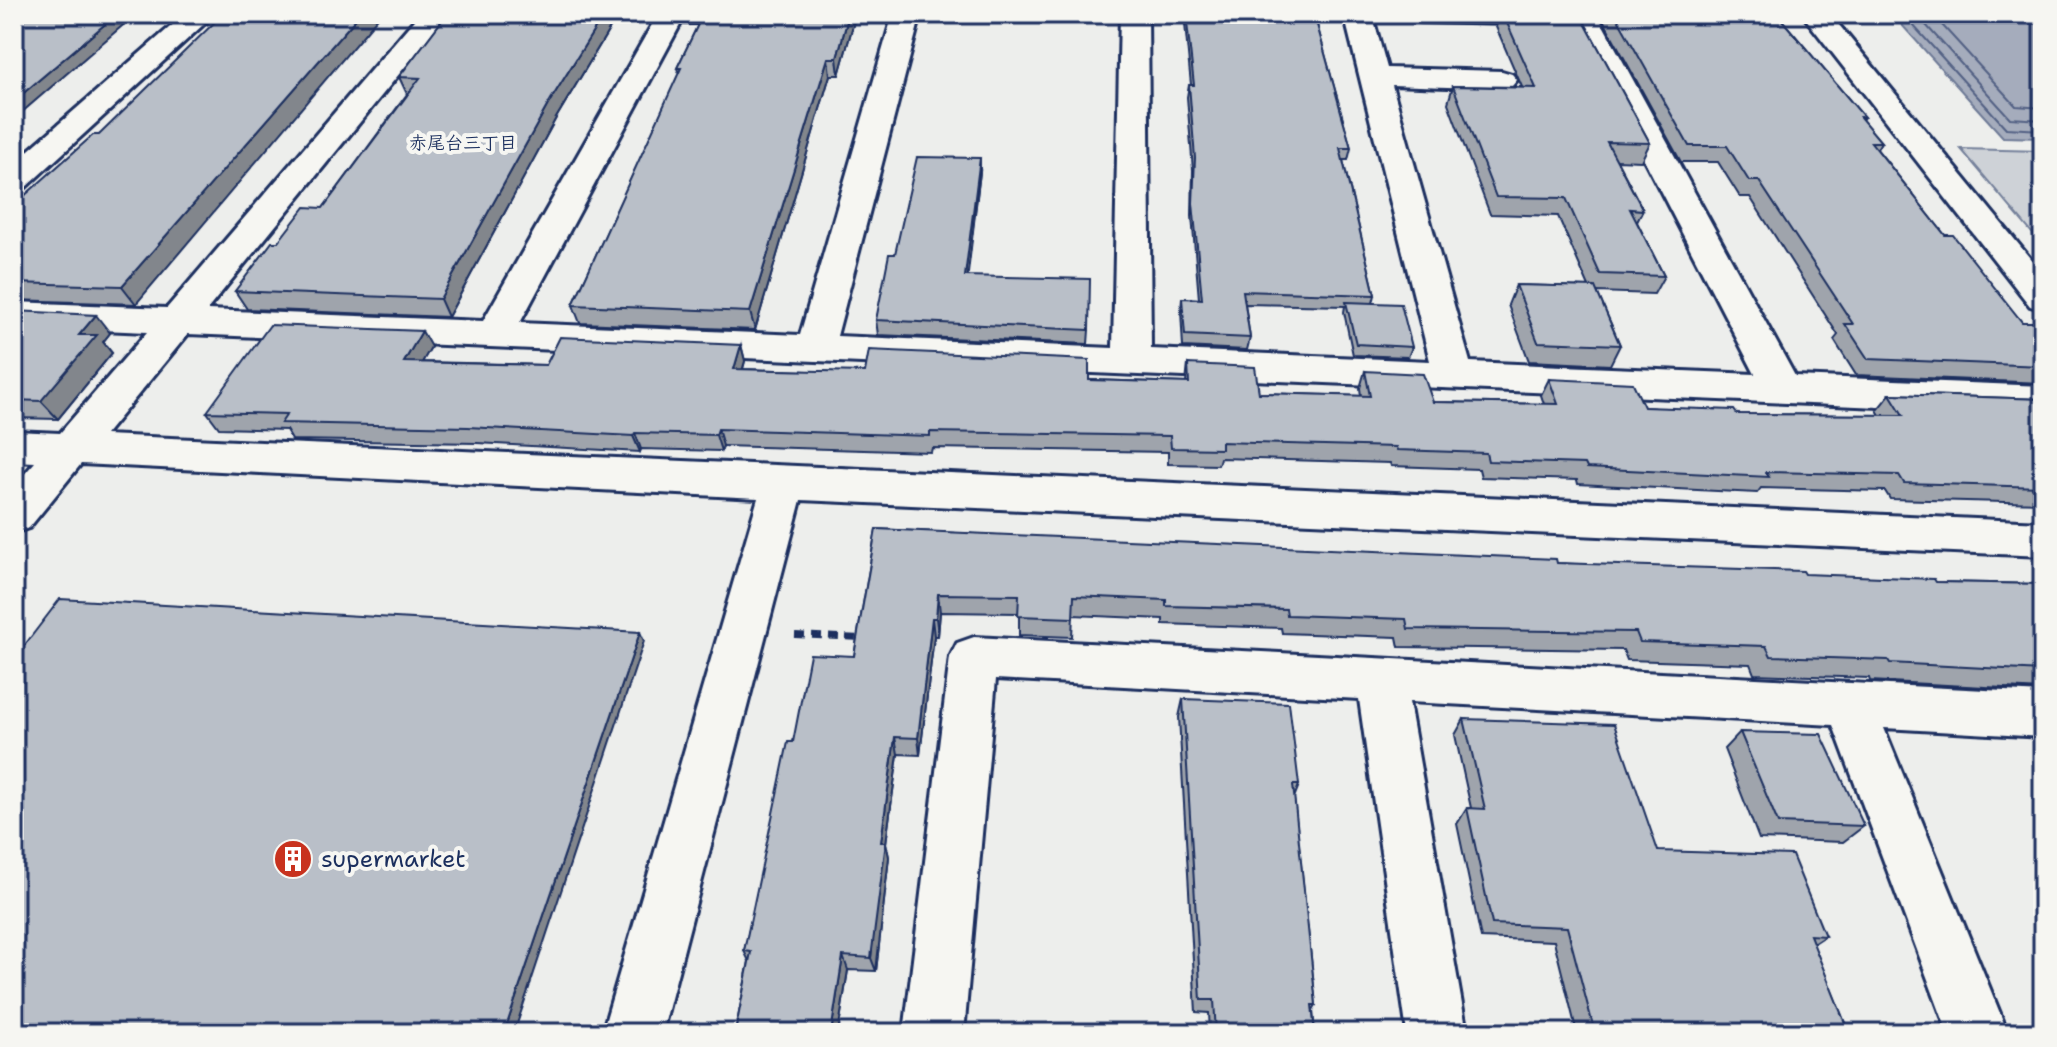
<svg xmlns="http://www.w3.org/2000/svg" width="2057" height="1047" font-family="'Shantell Sans','Klee One',sans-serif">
<rect width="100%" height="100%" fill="#edeeec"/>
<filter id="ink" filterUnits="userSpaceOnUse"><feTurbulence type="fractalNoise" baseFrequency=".0125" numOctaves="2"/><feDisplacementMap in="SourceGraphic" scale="16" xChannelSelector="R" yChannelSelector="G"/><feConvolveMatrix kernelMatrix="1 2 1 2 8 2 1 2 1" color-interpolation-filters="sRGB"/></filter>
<g filter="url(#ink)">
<polygon fill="#ced2d7" stroke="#74809a" stroke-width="2" points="1961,149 2043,151 2043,246"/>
<polygon fill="#a5acbc" stroke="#6e7a96" stroke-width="2" points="1892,14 2043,14 2043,138 2003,137"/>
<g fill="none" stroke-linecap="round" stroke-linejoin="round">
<g stroke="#526184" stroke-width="2">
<polyline points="1903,14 2006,128 2043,130"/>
<polyline points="1916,14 2010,118 2043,120"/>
<polyline points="1932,14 2016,106 2043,108"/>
</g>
<g stroke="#1b2f5e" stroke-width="6">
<g id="minor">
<polygon points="185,14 215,14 26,187 14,190 14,163"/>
<polygon points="419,14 448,14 207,310 483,321 658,14 686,14 520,323 800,335 893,14 921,14 837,336 1113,348 1120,14 1148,14 1151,349 1430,361 1344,14 1372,14 1387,68 1502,71 1512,74 1517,80 1512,86 1502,89 1392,85 1470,362 1755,374 1569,14 1597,14 1795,376 2043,386 2043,414 188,334 105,435 2043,522 2043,556 801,500 662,1033 602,1033 758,498 81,464 29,528 14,533 14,486 35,462 14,461 14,431 60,433 147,332 14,326 14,302 167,308"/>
<polygon points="1408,14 1567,14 1569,17 1565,23 1555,25 1422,22 1412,20"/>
<polygon points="1802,14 1830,14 2043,274 2043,310 2030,306"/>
<polygon points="974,637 2043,693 2043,737 1884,728 2008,1033 1948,1033 1833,725 1409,702 1467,1033 1407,1033 1359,699 996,679 964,1033 904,1033 950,657 957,643"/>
</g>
</g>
<polyline stroke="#1b2f5e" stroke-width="6" stroke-dasharray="10 7" stroke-linecap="butt" points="795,635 861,638"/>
<use href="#minor" fill="#f6f6f2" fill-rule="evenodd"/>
</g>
<g fill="#9fa4ac" stroke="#1b2f5e" stroke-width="2">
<polygon points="447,14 656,14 649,24 613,23 556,118 448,317 247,309 235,291 278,242 323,208 407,94 399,77"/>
<polygon points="681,14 856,14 839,75 830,75 755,330 580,323 573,305 679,74 677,68 698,25 684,25"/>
<polygon points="1184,14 1314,14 1351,148 1348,160 1343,160 1375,295 1373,303 1412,347 1408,357 1353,355 1344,312 1345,306 1245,304 1250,338 1247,350 1183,347 1181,311 1182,298 1199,299 1192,216 1193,170 1187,97 1189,85 1191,85"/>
<polygon points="1500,14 1580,14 1650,143 1641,161 1617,160 1643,210 1637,222 1664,276 1654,294 1597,292 1620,345 1610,365 1529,361 1508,305 1516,285 1589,287 1558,216 1490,214 1448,103 1453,86 1522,87 1496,27"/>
<polygon points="1600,14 1777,14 1864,117 1862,120 1881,142 1877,149 1945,235 2022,322 2043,322 2043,383 1856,375 1834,340 1838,335 1750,197 1740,197 1718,162 1681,162"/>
<polygon points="99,135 136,304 14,300 14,205"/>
<polygon points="980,172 967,276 1089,330 1088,344 878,335 876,320 895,254"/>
<polygon points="14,311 110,333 103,342 112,353 58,419 14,418"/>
<polygon points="741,345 745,361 743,369 1186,383 1188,364 1259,393 1361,396 1360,388 1365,371 1433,402 1544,404 1541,395 1549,379 1644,407 1737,414 1880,415 1877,410 1890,394 2043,399 2043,503 1890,499 1885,491 1761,488 1757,493 1578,484 1577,480 1481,477 1479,469 1391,466 1390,463 1220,458 1218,465 1168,464 1168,452 932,448 931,452 723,446 721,451 641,449 640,452 477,443 292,440 286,430 219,428 207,412 431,347 422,362 546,365"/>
<polygon points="876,529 1936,582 2043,584 2043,690 1870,681 1869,678 1754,674 1750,664 1627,660 1623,650 1399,647 1397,637 1282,633 1281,628 1163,624 1163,619 1073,615 1072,637 1019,635 1019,613 940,612 938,636 934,636 920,755 898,754 886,843 889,857 876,971 848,970 838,1033 735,1033 749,961 744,951 793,742 854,656"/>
<polygon points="1183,699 1299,785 1294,798 1316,1005 1313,1010 1315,1033 1210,1033 1209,1013 1196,1012 1179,717"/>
<polygon points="1464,719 1658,851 1825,936 1813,944 1849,1033 1577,1033 1554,941 1481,938 1457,824 1467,808 1471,808 1455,735"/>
<polygon points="1740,732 1864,826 1843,842 1759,839 1724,749"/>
</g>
<g fill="#82868c" stroke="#1b2f5e" stroke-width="2">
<polygon points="117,14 136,14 14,119 14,101"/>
<polygon points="360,14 381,14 136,304 122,286"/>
<polygon points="604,14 611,14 613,23 556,118 448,317 440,299 550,101"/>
<polygon points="646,14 656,14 649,24"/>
<polygon points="849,14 856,14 839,75 837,58"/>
<polygon points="828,58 830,75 755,330 750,312"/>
<polygon points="980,158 980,172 966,290 965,276"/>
<polygon points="96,315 110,333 103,342 112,353 58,419 41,401 79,335"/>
<polygon points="422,331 431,347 413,378 404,362"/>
<polygon points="741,345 745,361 738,385 734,369"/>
<polygon points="718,429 723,446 721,451 716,435"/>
<polygon points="635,433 641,449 640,452 633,436"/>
<polygon points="938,594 940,612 938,636 936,618"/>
<polygon points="932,618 934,636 920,755 918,738"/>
<polygon points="640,632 644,641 514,1033 504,1033"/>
<polygon points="895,737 898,754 886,843 889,857 876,971 871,958 881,842"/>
<polygon points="843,956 848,970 838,1033 831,1033"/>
</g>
<g fill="#b9bfc8" stroke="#1b2f5e" stroke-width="2">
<polygon points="14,14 117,14 14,101"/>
<polygon points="223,14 360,14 122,286 14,283 14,205 93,135 99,135"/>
<polygon points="447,14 604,14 550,101 440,299 235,291 272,242 278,242 305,207 323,208 420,78 399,77"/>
<polygon points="703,14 849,14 837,58 828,58 750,312 573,305 681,68 677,68"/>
<polygon points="1186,14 1314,14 1351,148 1340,148 1375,295 1243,291 1250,338 1185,335 1182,298 1202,299 1193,203 1195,158 1189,85 1194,85"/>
<polygon points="1503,14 1580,14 1650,143 1607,142 1643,210 1630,209 1664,276 1600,274 1566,198 1496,197 1453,86 1536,88"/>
<polygon points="1615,14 1777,14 1864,117 1860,117 1881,142 1871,142 1945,235 1953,235 2022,322 2043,322 2043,366 1868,359 1845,324 1853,324 1759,181 1749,181 1727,146 1689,146"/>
<polygon points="917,157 980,158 965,276 1090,279 1089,330 876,320 889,254 895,254"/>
<polygon points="1516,285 1595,287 1620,345 1538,342"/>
<polygon points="1346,302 1401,304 1412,347 1356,344"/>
<polygon points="14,311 96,315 79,335 97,335 41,401 14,400"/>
<polygon points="270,325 422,331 404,362 546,365 560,337 741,345 734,369 865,372 869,350 1089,360 1089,380 1189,383 1188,364 1255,367 1259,393 1370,396 1365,371 1423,374 1433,402 1558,404 1549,379 1633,383 1644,407 1734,410 1737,414 1903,415 1890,394 2043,399 2043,487 1904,483 1899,475 1766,472 1769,477 1587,468 1585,464 1488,461 1486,453 1397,450 1396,447 1221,442 1221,449 1171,448 1170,436 930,432 930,436 718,429 716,435 635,433 633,436 468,427 281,423 287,414 207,412"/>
<polygon points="876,529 1556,559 1557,563 1803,571 1805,574 1934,579 1936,582 2043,584 2043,671 1890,663 1888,660 1771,656 1766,646 1640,642 1636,632 1408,629 1406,619 1287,615 1286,609 1166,606 1166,600 1074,596 1073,618 1018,616 1019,595 938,594 936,618 932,618 918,738 895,737 881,842 886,842 871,958 843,956 831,1033 735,1033 751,952 744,951 788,742 793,742 810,654 854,656"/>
<polygon points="60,599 640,632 504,1033 14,1033 14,659"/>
<polygon points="1183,699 1289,703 1299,785 1293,785 1316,1005 1312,1005 1315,1033 1216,1033 1214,1000 1201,1000"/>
<polygon points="1464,719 1614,724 1658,851 1792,855 1825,936 1810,935 1849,1033 1595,1033 1567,927 1492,924 1467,808 1485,809"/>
<polygon points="1740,732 1821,734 1864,826 1778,823"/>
</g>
</g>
<defs>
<g id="building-disc" transform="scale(2)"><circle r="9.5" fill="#c8321e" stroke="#f6f6f2"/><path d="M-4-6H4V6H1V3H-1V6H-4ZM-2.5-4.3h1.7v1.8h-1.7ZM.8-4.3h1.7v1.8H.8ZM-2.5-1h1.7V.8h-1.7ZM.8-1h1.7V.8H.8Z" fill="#fff"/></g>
</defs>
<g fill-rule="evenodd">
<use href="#building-disc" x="293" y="859"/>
</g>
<g text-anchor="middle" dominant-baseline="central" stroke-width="8" stroke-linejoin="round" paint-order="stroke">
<g font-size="18" font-weight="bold" fill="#1b2f5e" stroke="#f6f6f2">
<text x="463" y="143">赤尾台三丁目</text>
</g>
<g font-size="24" fill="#1b2f5e" stroke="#f6f6f2" text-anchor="start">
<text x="321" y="859">supermarket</text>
</g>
</g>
<rect width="2057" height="1047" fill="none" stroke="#f6f6f2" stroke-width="48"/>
<rect x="24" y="24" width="2009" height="999" fill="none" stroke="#1b2f5e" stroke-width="3" filter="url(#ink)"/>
</svg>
